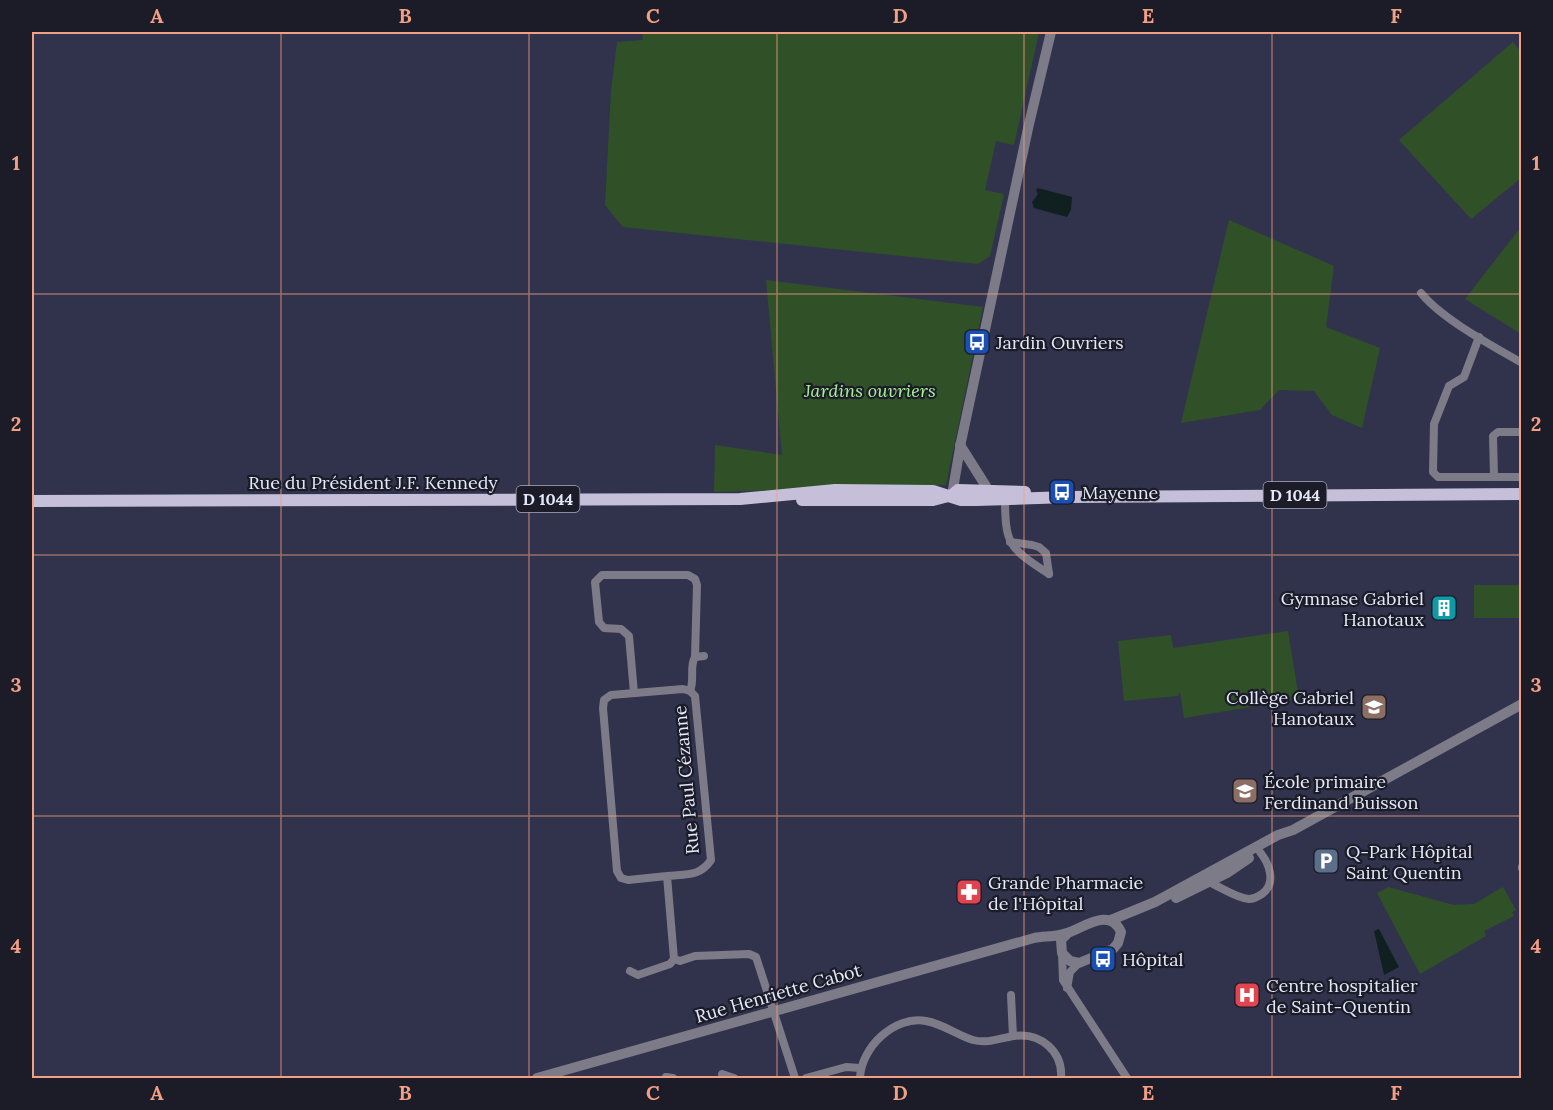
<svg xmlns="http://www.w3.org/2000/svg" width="1553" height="1110" font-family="Lora,serif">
<rect width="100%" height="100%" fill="#31334c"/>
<g fill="#305128">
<polygon points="642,32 1039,32 1014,145 996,141 985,190 1004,194 990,256 978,264 623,227 605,205 611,91 617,42 643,40"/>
<polygon points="1513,42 1521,52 1521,178 1471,219 1399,140"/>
<polygon points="1229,220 1334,266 1326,327 1380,348 1362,428 1332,415 1314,391 1279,390 1260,410 1181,423"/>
<polygon points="1521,227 1521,334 1465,299"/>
<polygon points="766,280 983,307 946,485 714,492 715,445 782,455"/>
<rect x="1474" y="585" width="47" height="33"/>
<polygon points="1288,631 1299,699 1184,718 1180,692 1178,696 1124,701 1118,641 1171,635 1173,648"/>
<polygon points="1388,887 1454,905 1474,904 1503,887 1516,910 1512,912 1514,916 1484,931 1486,936 1420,974 1377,893"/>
</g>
<g fill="#102021">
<polygon points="1038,188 1072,197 1071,210 1067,217 1034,208 1032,202 1038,194 1036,190"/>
<polygon points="1379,929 1399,967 1384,975 1374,931"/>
</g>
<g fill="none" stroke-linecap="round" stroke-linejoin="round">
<g stroke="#7d7b88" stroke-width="8">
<path d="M1421,293C1442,319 1491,345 1522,363"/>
<polyline points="1479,337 1464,377 1449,386 1434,424 1433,472 1438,477 1494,477"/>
<polyline points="1522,432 1498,432 1493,436 1494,477 1522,477"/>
<path d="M1005,495C1005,545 1008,547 1049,574"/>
<polyline points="1010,542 1032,545 1039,547 1046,553 1049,574"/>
<path d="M690,691C695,679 689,667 695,657L704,656"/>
<polyline points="634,693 629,636 621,629 604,628 599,622 595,582 602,575 688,575 695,579 697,585 695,657"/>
<polyline points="1522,867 1522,868"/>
<path d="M667,876C685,874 700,877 711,860L695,696L690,691L683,689L611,695L604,700L603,708L617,871L621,878L628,880L667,876L674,959L680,961L695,956L749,954L756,957L795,1078"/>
<path d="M1211,877L1213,884C1224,889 1237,898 1249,899C1255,899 1257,897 1262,894C1277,883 1269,863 1260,852"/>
<polyline points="1062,953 1063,980 1127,1078"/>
<polyline points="630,971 638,975 670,964 674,959"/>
<polyline points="1067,988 1070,972 1079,963"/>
<polyline points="1011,995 1013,1036"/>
<polyline points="722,1074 734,1078"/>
<polyline points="666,1077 673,1078"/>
<polyline points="806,1078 846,1067 860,1068"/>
<path d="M860,1078C861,1048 894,1015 926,1021C943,1024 957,1035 973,1040C988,1044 1000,1038 1014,1036C1041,1032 1063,1052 1061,1078"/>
</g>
<g stroke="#7d7b88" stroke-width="10">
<polyline points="960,445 989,491"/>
<polyline points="952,495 961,442 1029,124 1051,32"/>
<polyline points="1176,898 1227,873 1249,858"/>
<polyline points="1111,920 1155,902 1278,835 1293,830 1522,704"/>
<path d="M537,1078L1034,938C1045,936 1057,937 1067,933C1085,927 1110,907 1121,932L1118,943L1113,949L1079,963L1070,961L1062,953L1061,940L1067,934"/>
</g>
<g stroke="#c5bfd9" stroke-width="12">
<polyline points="802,500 933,500 952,495 958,490 1025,492"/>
<polyline points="32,501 740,499 835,490 933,491 961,500 976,500 1068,497 1522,494"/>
</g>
</g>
<path fill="none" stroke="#f39f84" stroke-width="1.5" stroke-opacity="0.55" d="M281,32V1078M529,32V1078M777,32V1078M1024,32V1078M1272,32V1078M32,294H1522M32,555H1522M32,816H1522"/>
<defs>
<g id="bus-square" transform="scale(1.35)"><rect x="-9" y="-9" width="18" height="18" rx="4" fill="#1a4fb4" stroke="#1b1c28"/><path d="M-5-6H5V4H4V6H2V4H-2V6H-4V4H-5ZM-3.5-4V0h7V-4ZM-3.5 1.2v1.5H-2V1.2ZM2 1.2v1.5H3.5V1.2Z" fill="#fff"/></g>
<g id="building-square" transform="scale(1.35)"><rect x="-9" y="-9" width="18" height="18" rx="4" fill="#0f9aa8" stroke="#1b1c28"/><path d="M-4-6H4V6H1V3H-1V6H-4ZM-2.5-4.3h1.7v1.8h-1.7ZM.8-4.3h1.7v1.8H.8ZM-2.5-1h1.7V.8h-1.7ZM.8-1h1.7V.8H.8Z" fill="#fff"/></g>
<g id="school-square" transform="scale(1.35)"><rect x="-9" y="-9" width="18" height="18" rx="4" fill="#8d6e63" stroke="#1b1c28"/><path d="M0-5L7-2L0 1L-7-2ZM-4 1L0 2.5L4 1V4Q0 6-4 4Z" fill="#fff"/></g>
<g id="parking-square" transform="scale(1.35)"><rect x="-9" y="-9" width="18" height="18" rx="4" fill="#5c6f8a" stroke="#1b1c28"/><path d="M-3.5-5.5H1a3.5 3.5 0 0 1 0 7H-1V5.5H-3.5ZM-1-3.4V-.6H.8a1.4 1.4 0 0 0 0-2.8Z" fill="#fff"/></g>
<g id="pharmacy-square" transform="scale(1.35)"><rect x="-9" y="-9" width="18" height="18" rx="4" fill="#e0444e" stroke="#1b1c28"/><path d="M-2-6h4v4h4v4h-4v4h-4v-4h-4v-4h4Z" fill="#fff"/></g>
<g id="hospital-square" transform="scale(1.35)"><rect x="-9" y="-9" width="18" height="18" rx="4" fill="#e0444e" stroke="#1b1c28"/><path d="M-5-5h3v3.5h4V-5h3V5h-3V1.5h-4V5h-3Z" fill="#fff"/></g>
</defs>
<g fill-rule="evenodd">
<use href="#bus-square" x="977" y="342"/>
<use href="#bus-square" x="1062" y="492"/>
<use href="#building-square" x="1444" y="608"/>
<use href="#school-square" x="1374" y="707"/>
<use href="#school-square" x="1245" y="791"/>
<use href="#parking-square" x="1326" y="861"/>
<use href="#pharmacy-square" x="969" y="892"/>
<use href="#bus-square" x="1103" y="959"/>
<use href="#hospital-square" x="1247" y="995"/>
</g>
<g text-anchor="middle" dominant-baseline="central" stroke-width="4.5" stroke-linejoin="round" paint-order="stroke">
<g fill="#1b1c28" stroke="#a8abba" stroke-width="1.5">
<rect x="1263.5" y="482" width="63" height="26" rx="4.5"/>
<rect x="516.5" y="486" width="63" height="26" rx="4.5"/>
</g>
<g font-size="16" font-weight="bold" fill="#e5e8f8">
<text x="1295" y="495">D 1044</text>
<text x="548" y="499">D 1044</text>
</g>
<g font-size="18" fill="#e5e8f8" stroke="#1b1c28" text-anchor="start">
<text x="996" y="342">Jardin Ouvriers</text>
<text x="1082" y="492">Mayenne</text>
<text x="1424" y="598" text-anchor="end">Gymnase Gabriel<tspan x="1424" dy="21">Hanotaux</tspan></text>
<text x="1354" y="697" text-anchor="end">Collège Gabriel<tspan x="1354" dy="21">Hanotaux</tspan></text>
<text x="1264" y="781">École primaire<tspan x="1264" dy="21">Ferdinand Buisson</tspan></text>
<text x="1346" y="851">Q-Park Hôpital<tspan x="1346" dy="21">Saint Quentin</tspan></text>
<text x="988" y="882">Grande Pharmacie<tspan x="988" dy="21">de l'Hôpital</tspan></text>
<text x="1122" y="959">Hôpital</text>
<text x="1266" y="985">Centre hospitalier<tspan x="1266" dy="21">de Saint-Quentin</tspan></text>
</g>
<g font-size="18" font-style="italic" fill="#a8f195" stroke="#1b1c28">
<text x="870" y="390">Jardins ouvriers</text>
</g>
<g font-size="18" fill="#e5e8f8" stroke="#1b1c28">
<text x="373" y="482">Rue du Président J.F. Kennedy</text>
<text transform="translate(686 780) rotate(-95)">Rue Paul Cézanne</text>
<text transform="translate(778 993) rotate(-16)">Rue Henriette Cabot</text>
</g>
</g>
<rect width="1553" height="1110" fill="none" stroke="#1b1c28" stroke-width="66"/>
<rect x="33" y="33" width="1487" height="1044" fill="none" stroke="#f39f84" stroke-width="2"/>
<g font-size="20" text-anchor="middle" font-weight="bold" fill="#f39f84">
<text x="157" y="23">A</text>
<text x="405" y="23">B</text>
<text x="653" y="23">C</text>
<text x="900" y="23">D</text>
<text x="1148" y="23">E</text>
<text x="1396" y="23">F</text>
<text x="16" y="170">1</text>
<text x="1536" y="170">1</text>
<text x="16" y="431">2</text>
<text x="1536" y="431">2</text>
<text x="16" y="692">3</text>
<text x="1536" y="692">3</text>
<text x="16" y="953">4</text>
<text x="1536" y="953">4</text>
<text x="157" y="1100">A</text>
<text x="405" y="1100">B</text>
<text x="653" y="1100">C</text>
<text x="900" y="1100">D</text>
<text x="1148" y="1100">E</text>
<text x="1396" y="1100">F</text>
</g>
</svg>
